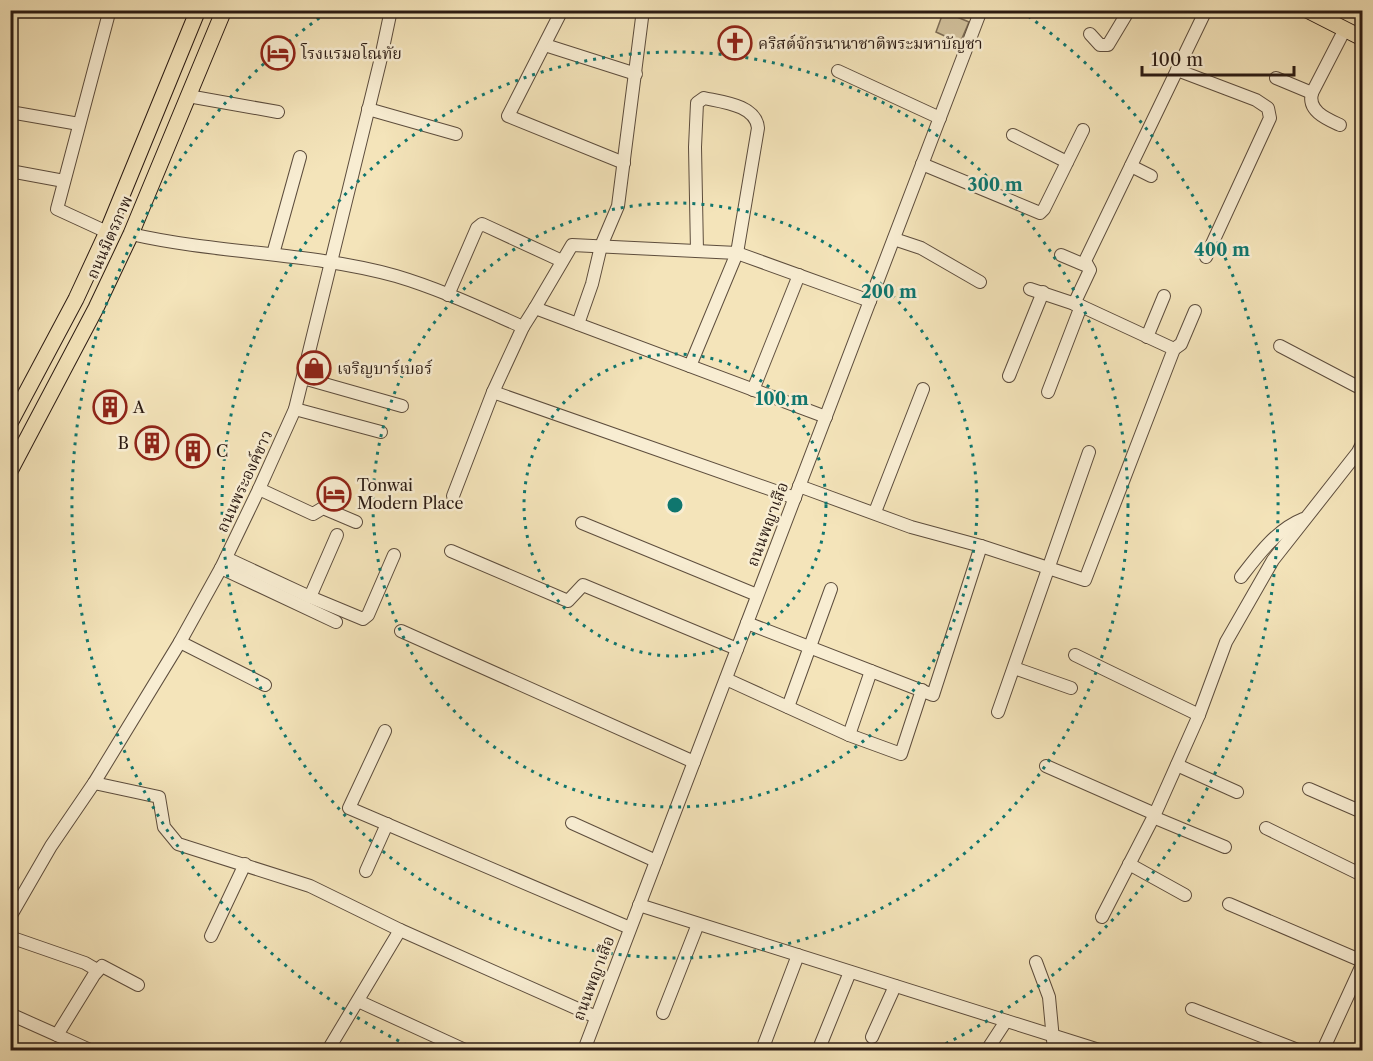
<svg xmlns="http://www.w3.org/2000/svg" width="1373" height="1061" font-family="'Libre Caslon Text','Noto Serif Thai',serif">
<rect width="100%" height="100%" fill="#f4e4ba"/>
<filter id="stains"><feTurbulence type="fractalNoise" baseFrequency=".00333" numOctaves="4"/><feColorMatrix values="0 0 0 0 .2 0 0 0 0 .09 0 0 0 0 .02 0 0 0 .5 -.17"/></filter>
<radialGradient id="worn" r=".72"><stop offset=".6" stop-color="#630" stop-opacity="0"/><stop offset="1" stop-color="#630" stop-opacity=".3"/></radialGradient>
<polygon fill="#d2c29e" stroke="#7e6e58" stroke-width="1.5" points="944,10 958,11 957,17 969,22 960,43 936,32"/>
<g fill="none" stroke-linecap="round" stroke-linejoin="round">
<g stroke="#5d4d3d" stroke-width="14">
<g id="minor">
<polyline points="103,10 109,13 57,209 107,232"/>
<polyline points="562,10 508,116 624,163"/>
<polyline points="10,13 13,10"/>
<polyline points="1090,34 1100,45 1108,45 1129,10"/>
<polyline points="545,45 636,74"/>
<polyline points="1177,70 1256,100 1268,108 1270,118 1206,257"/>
<polyline points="838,71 940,118"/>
<polyline points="1276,78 1312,93 1345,29"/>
<path d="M1312,93C1307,111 1327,119 1340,125"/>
<polyline points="188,96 278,112"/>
<polyline points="368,109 456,134"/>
<polyline points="10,112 79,124"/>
<polyline points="1013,135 1067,162"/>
<polyline points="922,164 1040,213 1044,209 1083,130"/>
<polyline points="1131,166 1151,176"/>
<polyline points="10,171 64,181"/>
<path d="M131,234C218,254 310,252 396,276C440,289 482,309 523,327L535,308L826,417"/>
<polyline points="894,239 921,248 980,282"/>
<polyline points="273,254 300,157"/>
<polyline points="1061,255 1087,266"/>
<polyline points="448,295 477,228 482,224 562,261"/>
<polyline points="1074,304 1090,270 1085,261 1206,10"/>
<polyline points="535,308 572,245 737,253 870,301"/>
<polyline points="578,324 592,284 601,246 618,206 643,10"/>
<polyline points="523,327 493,392 795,498"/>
<polyline points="1147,337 1164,296"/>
<polyline points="1280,346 1362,389"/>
<polyline points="1174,349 1181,344 1195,311"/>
<path d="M690,366L737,253L758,128C756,105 722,102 704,98L697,103L695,147L697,251"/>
<polyline points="1009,376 1043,292"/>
<polyline points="303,378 402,406"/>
<polyline points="753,390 799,275"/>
<polyline points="1048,392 1081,306"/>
<polyline points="295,409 381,432"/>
<polyline points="799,486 911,527 981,546 1085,580 1174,349 1081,306 1030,289"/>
<polyline points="259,489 313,514 323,508 356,522"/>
<polyline points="453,496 493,392"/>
<polyline points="875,512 923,389"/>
<polyline points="582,523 757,595"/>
<polyline points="451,551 568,601 583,585 737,649"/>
<polyline points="226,558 310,597 363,619 368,615 394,555"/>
<polyline points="221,568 336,622"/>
<path d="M1241,577C1258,555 1276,530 1303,519"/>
<polyline points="310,597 337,535"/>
<polyline points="747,623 933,695 981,546"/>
<polyline points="401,631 694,762"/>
<polyline points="180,642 265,685"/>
<polyline points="1075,655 1199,715"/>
<polyline points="1014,668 1071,688"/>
<polyline points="726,679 849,735 901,754 922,690"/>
<polyline points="788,707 831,589"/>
<polyline points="998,712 1089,452"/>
<polyline points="385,731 349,808 630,928"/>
<polyline points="849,735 871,671"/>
<polyline points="1177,765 1237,792"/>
<polyline points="1046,766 1155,814"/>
<polyline points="94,783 159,797 164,827 178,844 310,886 400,930 596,1017"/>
<polyline points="1309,789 1362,812"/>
<polyline points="1153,817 1225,847"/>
<polyline points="572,823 656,861"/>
<polyline points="1266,828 1362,875"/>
<polyline points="1129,864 1185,895"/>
<polyline points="366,871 387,824"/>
<polyline points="1229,904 1362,961"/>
<polyline points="639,905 1099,1050"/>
<polyline points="10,917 51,846 94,783 180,642 221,568 259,489 295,409 380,62 391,10"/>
<polyline points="1102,917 1155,814 1199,715 1226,642 1273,560 1358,452 1362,444"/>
<polyline points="211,936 245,864"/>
<polyline points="10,937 85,963 97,970"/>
<polyline points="1036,962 1049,997 1054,1050"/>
<polyline points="358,1001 465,1050"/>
<polyline points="1192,1009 1298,1050"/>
<polyline points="663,1013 698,924"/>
<polyline points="10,1014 57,1035 94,975 102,966 138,985"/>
<polyline points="57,1035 90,1050"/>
<polyline points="872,1037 895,986"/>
<polyline points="820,1046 850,972"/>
<polyline points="328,1050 400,930"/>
<polyline points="584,1050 981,10"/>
<polyline points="762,1050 798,955"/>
<polyline points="987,1050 1006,1021"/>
<polyline points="1323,1050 1362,965"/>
</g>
</g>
<g stroke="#2b1b13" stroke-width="17">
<g id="major">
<polyline points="1307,10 1362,38"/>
<polyline points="10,423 76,299 107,232 198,10"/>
<polyline points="10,471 96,308 131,234 224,10"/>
</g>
</g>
<use href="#minor" stroke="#f8edd2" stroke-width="12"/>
<use href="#major" stroke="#f4e4ba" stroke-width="15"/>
</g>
<g fill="none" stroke="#0f766e" stroke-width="3" stroke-dasharray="3 6">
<circle cx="675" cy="505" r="151"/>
<circle cx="675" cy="505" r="302"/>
<circle cx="675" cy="505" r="453"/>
<path d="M415 1049A603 603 0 0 1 329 11M1021 11A603 603 0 0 1 935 1049"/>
</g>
<defs>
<g id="church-ring" transform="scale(1.725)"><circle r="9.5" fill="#f8edd2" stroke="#8f2418" stroke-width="1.5"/><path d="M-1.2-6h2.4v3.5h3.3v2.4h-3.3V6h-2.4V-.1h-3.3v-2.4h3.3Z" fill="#8f2418"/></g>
<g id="hotel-ring" transform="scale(1.725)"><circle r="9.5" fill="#f8edd2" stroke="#8f2418" stroke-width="1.5"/><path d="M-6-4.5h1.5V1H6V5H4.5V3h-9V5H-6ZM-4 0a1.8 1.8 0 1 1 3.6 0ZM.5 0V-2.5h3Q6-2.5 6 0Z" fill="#8f2418"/></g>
<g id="shop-ring" transform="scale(1.725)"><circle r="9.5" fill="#f8edd2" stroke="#8f2418" stroke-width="1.5"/><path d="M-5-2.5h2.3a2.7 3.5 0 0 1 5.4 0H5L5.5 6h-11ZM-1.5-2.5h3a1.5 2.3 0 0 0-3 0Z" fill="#8f2418"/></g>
<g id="building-ring" transform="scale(1.725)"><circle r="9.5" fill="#f8edd2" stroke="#8f2418" stroke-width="1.5"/><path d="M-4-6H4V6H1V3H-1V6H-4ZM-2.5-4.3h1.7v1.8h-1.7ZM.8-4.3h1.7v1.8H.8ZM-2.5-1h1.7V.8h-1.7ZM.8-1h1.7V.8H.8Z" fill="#8f2418"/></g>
</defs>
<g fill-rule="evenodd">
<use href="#church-ring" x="735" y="43"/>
<use href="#hotel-ring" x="278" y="53"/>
<use href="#shop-ring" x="314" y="368"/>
<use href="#building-ring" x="110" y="407"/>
<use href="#building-ring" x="152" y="443"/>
<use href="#building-ring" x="193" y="451"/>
<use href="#hotel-ring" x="334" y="494"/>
</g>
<g text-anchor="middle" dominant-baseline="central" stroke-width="5" stroke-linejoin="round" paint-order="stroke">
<g font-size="16" fill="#2b1b13" stroke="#f8edd2" text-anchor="start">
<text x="758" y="43">คริสต์จักรนานาชาติพระมหาบัญชา</text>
<text x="301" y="53">โรงแรมอโณทัย</text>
<text x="337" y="368">เจริญบาร์เบอร์</text>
<text x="133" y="407">A</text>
<text x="129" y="443" text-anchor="end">B</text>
<text x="216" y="451">C</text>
<text x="357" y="485">Tonwai<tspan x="357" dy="18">Modern Place</tspan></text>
</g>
<g font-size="16" fill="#2b1b13" stroke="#f8edd2">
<text transform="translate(109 237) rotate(-66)">ถนนมิตรภาพ</text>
<text transform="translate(244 481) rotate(-65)">ถนนพระองค์ขาว</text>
<text transform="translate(767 524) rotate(-69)">ถนนพญาเสือ</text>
<text transform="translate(593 978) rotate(-69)">ถนนพญาเสือ</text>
</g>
</g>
<circle cx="675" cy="505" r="9" fill="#0f766e" stroke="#f8edd2" stroke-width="3"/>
<g font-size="18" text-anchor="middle" font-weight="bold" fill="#0f766e" stroke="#f8edd2" stroke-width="5" stroke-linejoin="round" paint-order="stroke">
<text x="995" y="191">300 m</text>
<text x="1222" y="256">400 m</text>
<text x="889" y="298">200 m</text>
<text x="782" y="405">100 m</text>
</g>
<rect width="1373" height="1061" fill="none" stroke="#f4e4ba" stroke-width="36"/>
<rect x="12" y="12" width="1349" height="1037" fill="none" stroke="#2b1b13" stroke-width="3"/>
<rect x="18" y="18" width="1337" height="1025" fill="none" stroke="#2b1b13" stroke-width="1.5"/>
<path d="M1142 66v9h152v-9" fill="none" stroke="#2b1b13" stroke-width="3"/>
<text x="1151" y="66" font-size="18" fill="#2b1b13" stroke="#f8edd2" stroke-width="4.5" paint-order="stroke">100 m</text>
<rect width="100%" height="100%" filter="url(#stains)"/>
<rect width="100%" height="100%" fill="url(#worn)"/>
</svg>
